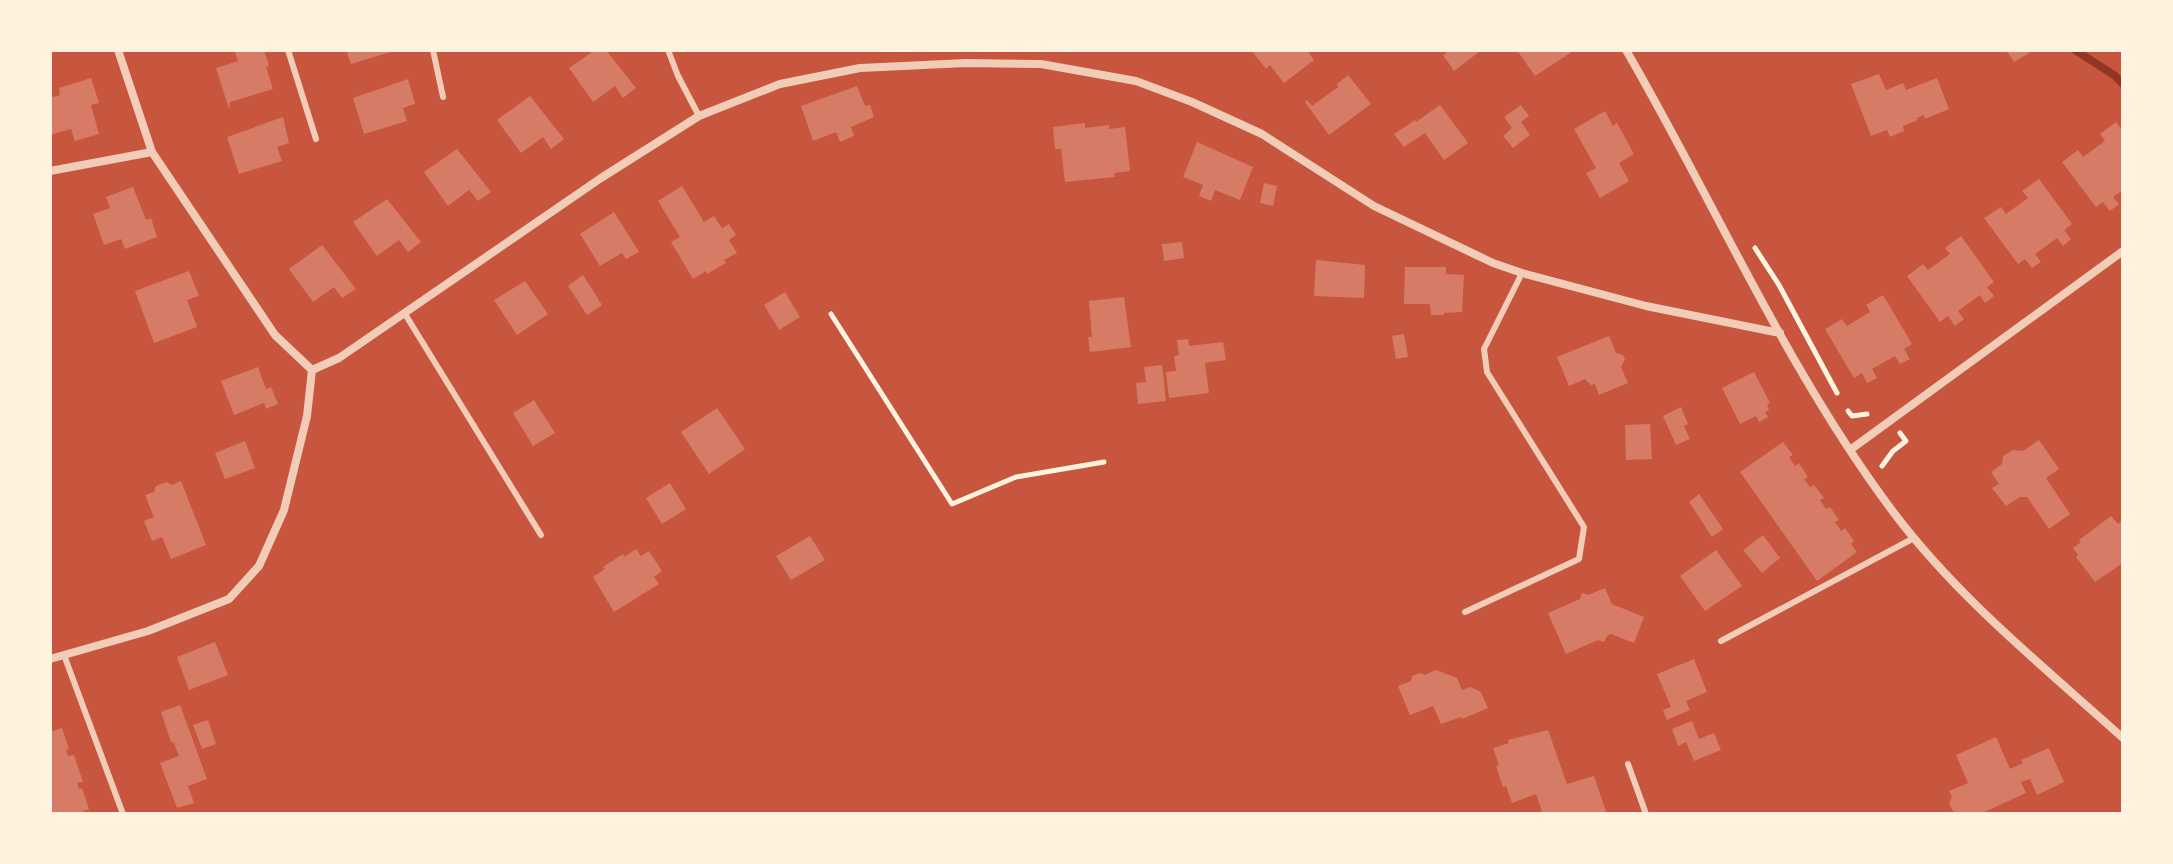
<svg xmlns="http://www.w3.org/2000/svg" width="2173" height="864" font-family="Georgia,serif">
<rect width="100%" height="100%" fill="#c8553d"/>
<g fill="none" stroke-linecap="round" stroke-linejoin="round">
<polyline stroke="#8f3625" stroke-width="8" points="2075,50 2114,75 2123,84"/>
</g>
<g fill="#d67c66">
<polygon points="234,50 264,50 269,66 266,67 273,89 230,102 229,109 216,68 238,61"/>
<polygon points="346,50 394,50 394,51 351,64"/>
<polygon points="595,50 606,50 636,88 623,98 615,86 593,102 569,68"/>
<polygon points="1251,50 1307,50 1314,60 1284,83 1270,65 1266,69"/>
<polygon points="1450,50 1477,50 1479,52 1454,71 1443,55"/>
<polygon points="1517,50 1575,50 1535,76"/>
<polygon points="2006,50 2034,50 2014,62"/>
<polygon points="1879,74 1886,90 1903,83 1906,90 1937,78 1949,109 1925,119 1924,115 1917,118 1918,120 1903,126 1904,131 1890,137 1887,130 1871,136 1851,84"/>
<polygon points="1348,75 1371,104 1329,135 1305,102 1307,100 1312,106 1338,87 1337,84"/>
<polygon points="91,78 99,103 91,105 99,134 75,141 71,129 50,135 50,98 60,95 59,88"/>
<polygon points="408,79 415,104 403,108 407,121 364,134 353,98"/>
<polygon points="857,86 865,106 870,105 874,117 851,127 854,136 840,142 836,132 813,141 801,106"/>
<polygon points="530,96 564,139 551,149 543,137 521,153 497,120"/>
<polygon points="1440,105 1468,143 1444,160 1425,133 1404,147 1394,134 1415,120 1416,122"/>
<polygon points="1521,105 1529,116 1521,122 1530,135 1513,148 1503,136 1512,128 1504,117"/>
<polygon points="1605,111 1613,126 1617,123 1634,154 1619,163 1629,181 1600,198 1586,173 1596,168 1574,129"/>
<polygon points="283,117 289,143 277,147 282,161 239,174 227,137"/>
<polygon points="2116,122 2123,131 2123,190 2113,197 2119,204 2110,211 2103,202 2096,207 2062,162 2078,150 2083,157 2105,141 2100,134"/>
<polygon points="1085,123 1085,128 1109,125 1109,129 1125,127 1130,171 1114,173 1115,177 1065,182 1061,149 1055,149 1053,127"/>
<polygon points="1197,142 1253,167 1240,200 1215,190 1211,201 1199,196 1203,185 1183,177"/>
<polygon points="457,149 491,192 478,201 469,190 448,206 424,172"/>
<polygon points="2039,179 2072,224 2064,230 2071,239 2063,246 2057,238 2035,254 2041,262 2032,268 2025,259 2018,264 1984,218 2001,207 2006,214 2028,198 2022,191"/>
<polygon points="1264,183 1277,186 1273,206 1260,203"/>
<polygon points="682,186 704,222 714,216 722,228 729,224 736,235 729,240 737,253 724,260 726,263 707,274 706,271 693,279 671,242 680,237 658,201"/>
<polygon points="133,187 146,220 151,218 157,237 125,249 121,239 104,245 93,214 110,208 106,197"/>
<polygon points="387,199 421,242 408,252 399,240 377,256 353,222"/>
<polygon points="614,212 639,252 626,259 622,253 600,266 580,234"/>
<polygon points="1961,236 1994,282 1987,287 1994,296 1985,303 1980,295 1958,311 1964,319 1955,326 1948,316 1940,322 1907,276 1923,264 1928,270 1950,254 1945,248"/>
<polygon points="1182,242 1184,258 1164,261 1162,244"/>
<polygon points="322,245 356,289 342,298 334,287 313,302 289,269"/>
<polygon points="1316,260 1365,265 1364,298 1314,296"/>
<polygon points="1405,267 1446,267 1446,274 1464,275 1462,312 1444,313 1444,315 1431,315 1430,304 1404,304"/>
<polygon points="189,271 199,296 187,300 197,327 154,343 135,291"/>
<polygon points="583,275 602,305 587,315 568,286"/>
<polygon points="525,281 548,314 517,335 494,300"/>
<polygon points="785,292 800,317 779,330 764,305"/>
<polygon points="1883,295 1912,344 1904,349 1910,359 1900,364 1895,356 1872,369 1877,378 1867,383 1862,373 1854,378 1825,329 1842,319 1847,326 1870,312 1866,305"/>
<polygon points="1124,297 1131,347 1090,352 1088,337 1092,337 1089,301"/>
<polygon points="1404,334 1408,357 1396,359 1392,336"/>
<polygon points="1609,336 1616,353 1623,355 1625,360 1621,367 1628,383 1599,395 1595,384 1591,385 1585,379 1569,386 1557,357"/>
<polygon points="1188,339 1189,346 1223,342 1226,360 1205,363 1209,393 1169,398 1166,372 1176,371 1174,356 1179,355 1177,340"/>
<polygon points="1162,365 1166,401 1138,404 1136,383 1146,382 1144,367"/>
<polygon points="258,367 266,389 271,387 278,404 266,409 264,403 234,415 221,381"/>
<polygon points="1754,372 1770,403 1767,405 1769,410 1765,412 1768,417 1759,422 1756,416 1740,424 1722,388"/>
<polygon points="534,400 555,433 533,446 513,413"/>
<polygon points="1681,407 1688,424 1684,426 1690,439 1676,445 1663,416"/>
<polygon points="717,408 745,449 709,474 681,432"/>
<polygon points="1650,424 1652,459 1626,460 1625,425"/>
<polygon points="2039,440 2059,469 2046,478 2070,514 2049,529 2027,497 2020,497 2006,506 1992,488 1999,484 1991,472 2002,464 2003,456 2013,450 2023,451"/>
<polygon points="245,441 255,468 225,479 215,453"/>
<polygon points="1783,442 1793,455 1789,457 1795,466 1799,463 1808,477 1804,479 1810,487 1814,485 1824,498 1820,500 1826,509 1830,507 1839,520 1835,522 1841,531 1845,528 1854,541 1851,544 1857,552 1817,581 1740,472"/>
<polygon points="181,481 206,545 171,559 162,537 152,541 144,521 154,517 145,495 154,492 156,486 167,482 172,485"/>
<polygon points="670,483 686,509 662,524 646,498"/>
<polygon points="1699,494 1723,529 1712,537 1689,502"/>
<polygon points="2111,516 2118,524 2123,520 2123,563 2095,582 2076,557 2078,555 2073,548 2081,542 2079,540"/>
<polygon points="1763,535 1780,558 1762,573 1743,550"/>
<polygon points="810,536 825,560 791,580 776,556"/>
<polygon points="636,549 641,556 649,551 662,571 654,577 659,584 614,612 593,577 605,569 603,567 623,554 624,557"/>
<polygon points="1716,550 1742,586 1705,611 1680,576"/>
<polygon points="1605,588 1612,604 1644,617 1634,643 1611,634 1607,636 1604,642 1598,640 1566,654 1548,613 1580,599 1582,593 1588,595"/>
<polygon points="215,642 228,675 189,690 177,657"/>
<polygon points="1694,659 1707,692 1686,701 1690,710 1667,720 1663,710 1671,707 1657,674"/>
<polygon points="1436,670 1457,678 1462,690 1470,687 1481,692 1488,708 1462,719 1461,717 1441,724 1433,706 1410,715 1398,686 1411,681 1412,676 1420,673 1425,675"/>
<polygon points="180,705 207,779 188,786 194,803 177,808 160,763 179,756 174,743 171,742 161,712"/>
<polygon points="208,720 216,744 202,749 193,725"/>
<polygon points="1692,721 1699,739 1714,733 1721,750 1694,761 1686,742 1678,746 1672,729"/>
<polygon points="62,728 69,749 66,750 68,756 74,755 83,782 77,783 79,789 82,788 89,809 77,814 50,814 50,732"/>
<polygon points="1548,730 1567,784 1594,776 1607,814 1543,814 1536,794 1512,803 1506,786 1503,787 1496,766 1499,765 1493,748 1509,743 1508,740"/>
<polygon points="1996,737 2010,769 2023,763 2021,760 2049,748 2064,782 2037,795 2030,779 2021,782 2026,793 1980,814 1954,813 1949,803 1952,797 1949,791 1968,783 1956,755"/>
</g>
<g fill="none" stroke-linecap="round" stroke-linejoin="round">
<g stroke="#fff3e0" stroke-width="5">
<polyline points="1755,248 1779,285 1837,393"/>
<polyline points="831,314 952,504 1016,477 1104,462"/>
<polyline points="1848,411 1852,416 1867,414"/>
<polyline points="1882,466 1893,451 1906,441 1900,433"/>
</g>
<g stroke="#f1ccb7" stroke-width="6">
<polyline points="288,50 316,139"/>
<polyline points="433,50 443,97"/>
<polyline points="668,50 678,76 699,116"/>
<polyline points="405,314 541,535"/>
<polyline points="1465,612 1579,559 1584,527 1487,372 1484,349 1522,273"/>
<polyline points="1721,641 1914,538"/>
<polyline points="64,655 123,814"/>
<polyline points="1628,764 1646,814"/>
</g>
<g stroke="#f1ccb7" stroke-width="8">
<polyline points="118,50 152,152"/>
<path d="M1626,50C1715,203 1787,371 1894,513C1958,598 2044,667 2123,738"/>
<polyline points="50,171 152,152 275,335 312,370"/>
<polyline points="312,370 339,358 601,178 699,116 780,84 860,68 966,63 1041,64 1136,81 1192,102 1262,134 1374,206 1493,263 1522,273 1646,306 1780,333"/>
<polyline points="1850,450 2123,251"/>
<polyline points="50,659 148,631 229,599 259,566 284,510 307,416 312,370"/>
</g>
</g>
<rect width="2173" height="864" fill="none" stroke="#fff3e0" stroke-width="104"/>
</svg>
